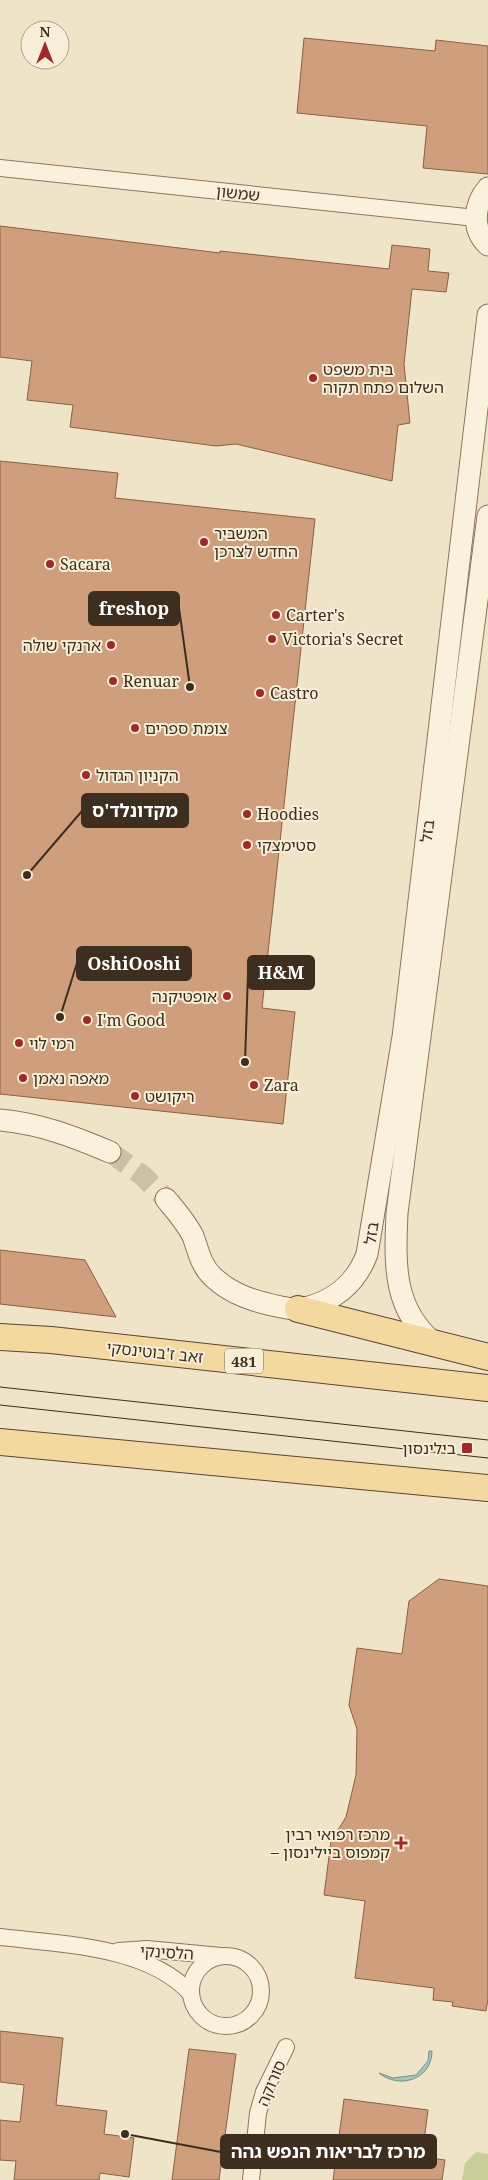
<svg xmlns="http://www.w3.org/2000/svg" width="488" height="2180" font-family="'Noto Serif','Noto Sans Hebrew',serif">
<rect width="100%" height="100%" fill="#f0e4c8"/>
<polygon fill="#c9cf9b" points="476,2152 488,2154 488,2180 462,2180 465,2163"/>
<path fill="#a9c4bc" stroke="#6f938a" d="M429,2051H432C432,2079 400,2090 379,2073L393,2078L416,2075L428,2061Z"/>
<g fill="#cf9f7d" stroke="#8d5f41">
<polygon points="304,38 435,51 436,40 488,46 488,174 423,168 427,126 297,113"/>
<polygon points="0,226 220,253 220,251 389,269 392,245 430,249 428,271 449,273 446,292 412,289 404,364 410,423 398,425 392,481 236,444 216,446 70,427 73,405 27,400 32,361 0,357"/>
<polygon points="0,461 118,473 115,498 315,519 262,1008 295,1012 283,1124 0,1094"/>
<polygon points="0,1250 85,1260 116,1317 0,1304"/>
<polygon points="439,1579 488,1586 488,1999 486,2011 452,2006 453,2002 433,2000 434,1988 355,1978 365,1901 324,1895 331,1841 346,1817 356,1775 357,1729 349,1705 357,1648 402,1654 409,1601"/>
<polygon points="0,2031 63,2038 56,2105 107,2111 104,2134 134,2138 129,2177 100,2173 99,2180 14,2180 16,2161 0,2160 0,2120 20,2122 24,2085 0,2082"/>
<polygon points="189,2049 236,2054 219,2180 172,2180"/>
<polygon points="344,2099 428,2110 422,2157 445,2160 442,2180 333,2180"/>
</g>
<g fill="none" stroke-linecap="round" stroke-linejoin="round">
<polyline stroke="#ccc0a6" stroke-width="21" stroke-dasharray="21 11" stroke-linecap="butt" points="110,1152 143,1176 166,1199"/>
<g stroke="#8d765c" stroke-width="18">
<g id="minor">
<polyline points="0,168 476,218"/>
<path d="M0,1937C60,1944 149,1946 191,1994"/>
<polyline points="118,1951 147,1949 221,1956"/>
<circle cx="226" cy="1991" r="35"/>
<polyline points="251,2180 258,2113 264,2092 286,2047"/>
</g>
</g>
<g stroke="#8d765c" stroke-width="23">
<g id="tertiary">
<path d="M488,188C474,204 471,229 488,245"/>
<path d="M0,1120C41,1124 72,1136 110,1152"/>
<path d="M166,1199C176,1211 186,1222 193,1236C198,1250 201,1266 213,1277C232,1295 256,1302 281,1307C287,1308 294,1310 300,1309C332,1303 356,1284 367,1254L403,1037L488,315"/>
<path d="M435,1344C392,1309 395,1263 397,1213L488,516"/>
</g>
</g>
<g stroke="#5b4430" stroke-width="28">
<g id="primary">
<polyline points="298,1309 488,1357"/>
<polyline points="0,1337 51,1340 488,1388"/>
<polyline points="0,1442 488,1488"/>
</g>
</g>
<use href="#minor" stroke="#faf1dc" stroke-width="16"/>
<use href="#tertiary" stroke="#faf1dc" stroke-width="21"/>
<use href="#primary" stroke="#f3d9a0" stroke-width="26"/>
<g stroke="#3d2e20" stroke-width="1">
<polyline points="0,1387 488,1440"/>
<polyline points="0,1405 488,1458"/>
</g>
</g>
<g fill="#9e2a2b" stroke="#f7eed8" stroke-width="2">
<circle cx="313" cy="378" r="5"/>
<circle cx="204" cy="542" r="5"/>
<circle cx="50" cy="564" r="5"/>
<circle cx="276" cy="615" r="5"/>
<circle cx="272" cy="639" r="5"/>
<circle cx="111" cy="645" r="5"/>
<circle cx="113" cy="681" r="5"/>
<circle cx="260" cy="693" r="5"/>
<circle cx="135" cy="728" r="5"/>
<circle cx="86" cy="775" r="5"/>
<circle cx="247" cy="814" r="5"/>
<circle cx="247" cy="845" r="5"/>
<circle cx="227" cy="996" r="5"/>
<circle cx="87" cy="1020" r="5"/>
<circle cx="19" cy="1043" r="5"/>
<circle cx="23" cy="1078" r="5"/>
<circle cx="254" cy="1085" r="5"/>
<circle cx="135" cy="1096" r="5"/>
<rect x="461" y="1442" width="12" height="12" rx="2.5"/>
<path d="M398.5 1835.5h5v5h5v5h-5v5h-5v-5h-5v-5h5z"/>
</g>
<g text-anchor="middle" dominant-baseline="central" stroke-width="4" stroke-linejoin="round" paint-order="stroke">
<rect fill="#f7eed8" stroke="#756857" stroke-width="1" x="225" y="1348.5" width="38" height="25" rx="4"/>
<g font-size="15" font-weight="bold" fill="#3d2e20">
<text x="244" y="1361">481</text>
</g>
<g font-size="16" fill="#3d2e20" stroke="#f7eed8">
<text transform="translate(238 193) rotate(6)">שמשון</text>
<text transform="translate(427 831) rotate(-83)">בזל</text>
<text transform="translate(371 1233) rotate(-81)">בזל</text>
<text transform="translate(155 1352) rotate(6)">זאב ז'בוטינסקי</text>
<text transform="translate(167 1952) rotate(3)">הלסינקי</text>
<text transform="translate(271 2083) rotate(-67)">סורוקה</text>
</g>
<g font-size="16" fill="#3d2e20" stroke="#f7eed8" text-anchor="start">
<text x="323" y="369">בית משפט<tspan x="323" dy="18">השלום פתח תקוה</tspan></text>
<text x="214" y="533">המשביר<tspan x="214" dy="18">החדש לצרכן</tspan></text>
<text x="60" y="564">Sacara</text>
<text x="286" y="615">Carter's</text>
<text x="282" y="639">Victoria's Secret</text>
<text x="101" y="645" text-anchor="end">ארנקי שולה</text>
<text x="123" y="681">Renuar</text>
<text x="270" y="693">Castro</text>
<text x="145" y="728">צומת ספרים</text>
<text x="96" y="775">הקניון הגדול</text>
<text x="257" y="814">Hoodies</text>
<text x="257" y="845">סטימצקי</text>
<text x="217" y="996" text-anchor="end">אופטיקנה</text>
<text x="97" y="1020">I'm Good</text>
<text x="29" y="1043">רמי לוי</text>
<text x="33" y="1078">מאפה נאמן</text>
<text x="264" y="1085">Zara</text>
<text x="145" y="1096">ריקושט</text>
<text x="456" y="1448" text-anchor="end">בילינסון</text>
<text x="390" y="1834" text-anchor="end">מרכז רפואי רבין<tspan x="390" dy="18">– קמפוס ביילינסון</tspan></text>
</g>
</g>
<path fill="none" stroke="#3d2e20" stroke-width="2" d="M190 687L179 608M27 875L82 811M60 1017L77 963M245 1062L248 973M125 2134L221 2152"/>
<g fill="#3d2e20" stroke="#f7eed8" stroke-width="2">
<circle cx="190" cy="687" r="5"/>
<circle cx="27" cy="875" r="5"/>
<circle cx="60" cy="1017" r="5"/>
<circle cx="245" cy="1062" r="5"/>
<circle cx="125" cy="2134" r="5"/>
</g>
<g fill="#3d2e20" stroke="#3d2e20" stroke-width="2">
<rect x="89" y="592" width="90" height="33" rx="5"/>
<rect x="82" y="794" width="106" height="33" rx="5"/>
<rect x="77" y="947" width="114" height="33" rx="5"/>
<rect x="248" y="956" width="66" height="33" rx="5"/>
<rect x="221" y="2135" width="215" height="33" rx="5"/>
</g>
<g font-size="18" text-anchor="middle" font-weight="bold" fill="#fff">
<text x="134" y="615">freshop</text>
<text x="135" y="817">מקדונלד'ס</text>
<text x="134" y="970">OshiOoshi</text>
<text x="281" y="979">H&amp;M</text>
<text x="328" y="2158">מרכז לבריאות הנפש גהה</text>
</g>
<g transform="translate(45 45)"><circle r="24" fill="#f7eed8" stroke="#ada18e"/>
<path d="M0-4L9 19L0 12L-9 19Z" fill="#9e2a2b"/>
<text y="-8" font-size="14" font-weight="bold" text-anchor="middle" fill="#3d2e20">N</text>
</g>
</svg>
